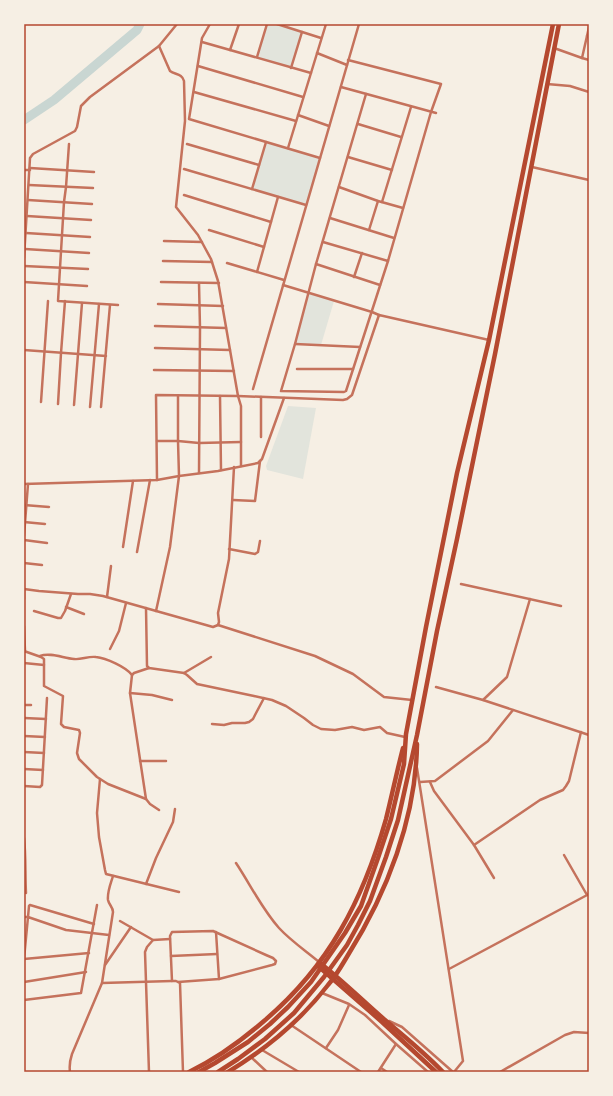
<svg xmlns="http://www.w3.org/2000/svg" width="613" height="1096" font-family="'Source Sans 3',sans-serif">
<rect width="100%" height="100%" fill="#f6efe4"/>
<g fill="#e2e4dc">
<polygon points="267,24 277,24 302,32 291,68 257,57"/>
<polygon points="266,142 320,158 306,205 252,189"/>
<polygon points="308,292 334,301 321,345 295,344"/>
<polygon points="288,406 316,408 303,479 267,470 266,466"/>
</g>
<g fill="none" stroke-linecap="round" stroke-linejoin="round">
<polyline stroke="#c9d6d2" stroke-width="9" points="24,120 54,100 137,30 140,24"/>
<g stroke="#c5725c" stroke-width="2.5">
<polyline points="210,24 202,38 189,119 320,158"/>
<polyline points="277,24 321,38"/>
<polyline points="589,36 587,36 589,27"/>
<polyline points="202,42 311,73"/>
<path d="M159,46L170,71C175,75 182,73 184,81L185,121L176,207L198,235L211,259L218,281L238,396L241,406V466"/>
<polyline points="554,48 582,58 587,36"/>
<polyline points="230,50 239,24"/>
<polyline points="317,53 347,65"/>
<polyline points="257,57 267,24"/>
<polyline points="582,58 589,60"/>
<polyline points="198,66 303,97"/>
<polyline points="291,68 302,32"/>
<polyline points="547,84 570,86 589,92"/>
<polyline points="341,87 436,113"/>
<polyline points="194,92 296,121"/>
<polyline points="366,94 316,264 295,344 281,391 344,392 346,391 388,261"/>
<polyline points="298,115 329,126"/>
<polyline points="358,124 401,137"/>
<polyline points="69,144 66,187 64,202 58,301 118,305"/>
<polyline points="187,144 259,165"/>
<polyline points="288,148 326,24"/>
<polyline points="348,157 392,170"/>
<polyline points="532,167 589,180"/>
<polyline points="30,168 94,172"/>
<polyline points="184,169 306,205"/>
<polyline points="24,170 30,170"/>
<polyline points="29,185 93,188"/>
<polyline points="339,187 378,201 403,208"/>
<polyline points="252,189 266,142"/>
<polyline points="184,195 271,222"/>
<polyline points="28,200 92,204"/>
<polyline points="382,202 411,107"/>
<polyline points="27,216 91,220"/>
<polyline points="330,218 394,238"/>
<polyline points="209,230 264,247"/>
<polyline points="369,230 378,201"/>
<polyline points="26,233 90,237"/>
<polyline points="164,241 202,242"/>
<polyline points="323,242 388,261 431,112 441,84 348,60"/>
<polyline points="25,249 89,253"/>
<polyline points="24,258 30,158 33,154 75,131 77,127 81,106 90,97 159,46 177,24"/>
<polyline points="163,261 212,262"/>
<polyline points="227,263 284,280"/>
<polyline points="316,264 380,285"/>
<polyline points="24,266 88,269"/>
<polyline points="257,272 278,197"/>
<polyline points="354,277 362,253"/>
<polyline points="24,282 87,286"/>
<polyline points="161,282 219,283"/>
<polyline points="199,283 200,328 199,473"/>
<polyline points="283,285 372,312 379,315"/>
<polyline points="158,304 223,306"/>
<polyline points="155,326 226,328"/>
<polyline points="295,344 360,347"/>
<polyline points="155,348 230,350"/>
<polyline points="24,350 106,356"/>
<polyline points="297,369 353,369"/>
<polyline points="154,370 234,371"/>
<polyline points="253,389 359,24"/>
<polyline points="220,396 221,470"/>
<polyline points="261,397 261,437"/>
<polyline points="41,402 48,301"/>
<polyline points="58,404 61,353 65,301"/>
<polyline points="74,405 82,303"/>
<polyline points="90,407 99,304"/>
<polyline points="101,407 110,305"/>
<polyline points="157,441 178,441 199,443 241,442"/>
<polyline points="157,480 156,395 238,396 343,400 347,399 352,395 379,315 489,340"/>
<polyline points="24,484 157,480 179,476 218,471 258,463 262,459 284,398"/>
<polyline points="233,500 255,501 260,461"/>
<polyline points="24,505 49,507"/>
<polyline points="24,522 45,524"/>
<polyline points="24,536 28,484"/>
<polyline points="24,540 47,543"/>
<polyline points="123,547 133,481"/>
<polyline points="229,549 255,554 258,552 260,541"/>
<polyline points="137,552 150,480"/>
<polyline points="24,563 42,565"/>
<polyline points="461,584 561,606"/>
<polyline points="24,589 39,591 78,594 90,594 103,596 213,627 218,625 219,622 218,613 229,559 234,467"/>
<polyline points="107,597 111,566"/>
<polyline points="24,599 24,589"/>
<polyline points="66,607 84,614"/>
<polyline points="146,608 147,666 149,668 184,673 187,675 197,684 254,696 272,700 286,706 304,718 313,725 321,729 335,730 352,727 364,730 380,727 387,733 405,737"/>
<polyline points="34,611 58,618 61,618 65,611 71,594"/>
<polyline points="156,611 170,547 179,476 178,441 178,396"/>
<polyline points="218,625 315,656 353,674 384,697 412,700"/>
<polyline points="24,626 25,651"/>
<polyline points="110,649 119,631 126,603"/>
<polyline points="24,651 41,657 44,659 44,686 63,696 61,724 64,727 79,730 80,733 77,753 79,759 97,777 108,784 146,799"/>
<path d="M40,656C50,652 63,658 74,659C81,660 88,656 96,657C106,658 126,667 132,675"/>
<polyline points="24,663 44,665"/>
<polyline points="149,668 134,673 132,675 130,693 146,799 150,804 159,810"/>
<polyline points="184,673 211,657"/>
<polyline points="436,687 483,700 589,735"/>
<polyline points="130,693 152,695 172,700"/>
<polyline points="483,700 507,677 530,599"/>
<polyline points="24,705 31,705"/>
<polyline points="24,718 46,719"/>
<polyline points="212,724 224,725 232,723 245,723 249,722 253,719 255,715 264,698"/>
<polyline points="24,736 45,737"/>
<polyline points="24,752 44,753"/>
<polyline points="140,761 166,761"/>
<polyline points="417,768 463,1061 454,1072"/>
<polyline points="24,769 43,770"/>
<polyline points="100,779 97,813 99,837 105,870 106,874 179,892"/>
<polyline points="420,782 435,781 488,741 513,710"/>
<polyline points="430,782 434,791 474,845 494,878"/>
<polyline points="24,786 40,787 42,785 47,698"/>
<path d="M24,838C26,856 25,874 26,893L24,892"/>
<polyline points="474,845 540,800 563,790 566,786 569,781 581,732"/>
<polyline points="564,855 587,895"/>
<path d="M236,863C250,884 262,909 279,928C291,941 306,951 319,962"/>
<polyline points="146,884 156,858 173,822 175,809"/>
<polyline points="24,917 28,917 29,906 30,905 94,924"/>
<polyline points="120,921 153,940 170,939"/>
<polyline points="216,932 219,979"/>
<polyline points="171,956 217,954"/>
<polyline points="24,959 28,917 66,930 109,935"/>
<polyline points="24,959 89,953"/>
<polyline points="105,965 131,927"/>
<polyline points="449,969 589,894"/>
<polyline points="172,981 170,936 172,932 213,931 266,955 273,958 276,961 275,964 272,965 219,979 178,982"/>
<polyline points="24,982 86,972"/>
<polyline points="102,983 172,981 176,981 180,983 183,1072"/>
<polyline points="322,993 349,1004 365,1015 396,1044 428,1072"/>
<polyline points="24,1000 81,993 97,905"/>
<polyline points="389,1021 402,1027 453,1072"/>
<polyline points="291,1025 361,1072"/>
<polyline points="326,1048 338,1030 349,1005"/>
<polyline points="262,1050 299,1072"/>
<polyline points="251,1057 267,1072"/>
<polyline points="381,1068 387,1072"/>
<path d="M70,1072C69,1065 70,1060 72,1054L102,983L113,912C113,907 109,905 108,900C107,892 111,883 113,876"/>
<polyline points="149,1072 145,952 147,947 153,940"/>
<polyline points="378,1072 396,1044"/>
<polyline points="500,1072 565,1035 574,1032 589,1033"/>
</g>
<g stroke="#b5482f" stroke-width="4.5">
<path d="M320,963C343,981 363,1001 385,1020C405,1037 425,1053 443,1072"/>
<polyline points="318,966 382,1022 436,1072"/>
</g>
<g stroke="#b5482f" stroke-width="4.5">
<path d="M189,1072C216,1059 241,1041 264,1021C329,966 363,900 386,819C392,795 397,771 403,748"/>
<polyline points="199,1072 215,1063 248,1042 270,1024 288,1007 311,982 345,933 361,906 378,858 391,819 400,781 404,764 406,734 426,627 457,473 489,340 553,24"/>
<polyline points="218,1072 238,1059 265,1039 294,1013 324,977 347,945 358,925 370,901 386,857 398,820 417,735 437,631 457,539 495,354 559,24"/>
<path d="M228,1072C266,1049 301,1020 328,985C336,976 342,965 348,955C387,893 416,818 417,744"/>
</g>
</g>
<rect width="613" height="1096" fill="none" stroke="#f6efe4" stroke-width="50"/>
<rect x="25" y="25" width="563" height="1046" fill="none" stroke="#b5482f" stroke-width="1.5"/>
</svg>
